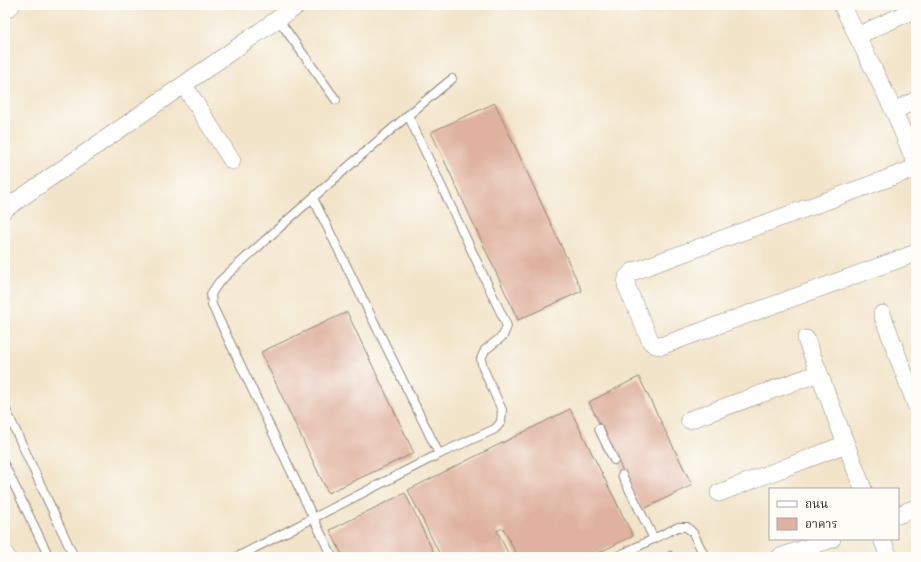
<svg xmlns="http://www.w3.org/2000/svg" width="921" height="562" font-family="'IM FELL French Canon','Noto Serif Thai',serif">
<rect width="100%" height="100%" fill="#fdfcf7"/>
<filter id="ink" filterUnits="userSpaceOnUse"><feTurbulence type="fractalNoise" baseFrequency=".025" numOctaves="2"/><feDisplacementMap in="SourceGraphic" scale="8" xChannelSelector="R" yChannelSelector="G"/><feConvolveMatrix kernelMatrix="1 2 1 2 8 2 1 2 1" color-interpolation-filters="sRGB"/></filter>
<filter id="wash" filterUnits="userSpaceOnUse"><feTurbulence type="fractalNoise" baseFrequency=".012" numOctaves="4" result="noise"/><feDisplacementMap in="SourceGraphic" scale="16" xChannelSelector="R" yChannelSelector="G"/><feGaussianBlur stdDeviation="0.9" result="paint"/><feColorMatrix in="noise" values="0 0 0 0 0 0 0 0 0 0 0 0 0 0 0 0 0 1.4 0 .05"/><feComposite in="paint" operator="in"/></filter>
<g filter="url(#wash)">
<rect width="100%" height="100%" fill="#f2e4c9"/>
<g id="blocks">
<g fill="#dfb19e">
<polygon points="495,103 582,291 518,320 431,132"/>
<polygon points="347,312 414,453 328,493 261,352"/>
<polygon points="639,377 692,485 642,510 589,402"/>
<polygon points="570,409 633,536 590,557 518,557 503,528 497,531 510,557 481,557 480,554 475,557 441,557 408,490"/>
<polygon points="405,493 436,557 343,557 330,530"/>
<polygon points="671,551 674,557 658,557"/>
</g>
</g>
</g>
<g filter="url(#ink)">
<use href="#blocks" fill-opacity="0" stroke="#8e887a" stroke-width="1"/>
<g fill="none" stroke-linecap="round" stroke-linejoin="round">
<g stroke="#8e887a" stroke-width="10">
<g id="lane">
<polyline points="278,19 336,100"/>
<polyline points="313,198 439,454"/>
<polyline points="6,410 74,557"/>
<polyline points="599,429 614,460"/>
<polyline points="5,466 49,557"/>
<polyline points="622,475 654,539"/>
<polyline points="237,557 439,454 495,429 501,422 502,410 483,368 481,359 485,350 503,336 507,326 408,115"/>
<path d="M332,557L212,305L211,294L219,282C295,213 372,144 452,79"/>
<polyline points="616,557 678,527 687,527 693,533 705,557"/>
</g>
</g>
<g stroke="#8e887a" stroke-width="18">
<g id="street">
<polyline points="842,5 894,111 916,164"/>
<polyline points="5,10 12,5"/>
<polyline points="857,36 916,9"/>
<polyline points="184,85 232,161"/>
<polyline points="894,111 916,100"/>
<polyline points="916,168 632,272 627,277 626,285 651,342 655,345 661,346 916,253"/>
<polyline points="5,209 298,5"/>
<polyline points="882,314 916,405"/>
<polyline points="806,339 863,489"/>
<polyline points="689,420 819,373"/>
<polyline points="719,493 846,444"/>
<polyline points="898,515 916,508"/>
<polyline points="882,539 889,557"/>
<polyline points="5,554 7,557"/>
<polyline points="780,557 832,539"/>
</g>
</g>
<use href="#lane" stroke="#fff" stroke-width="8"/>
<use href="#street" stroke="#fff" stroke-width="17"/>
</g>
</g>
<rect width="921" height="562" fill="none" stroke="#fdfcf7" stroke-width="20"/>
<rect x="769" y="488" width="130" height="52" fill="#fdfcf7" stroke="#a9a8a5"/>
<rect x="777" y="501" width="20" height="6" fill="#ffffff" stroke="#a9a8a5"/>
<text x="805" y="508" font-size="12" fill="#2b2b2b">ถนน</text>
<rect x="777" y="518" width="20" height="12" fill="#dfb19e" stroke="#a9a8a5"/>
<text x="805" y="528" font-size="12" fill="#2b2b2b">อาคาร</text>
</svg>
